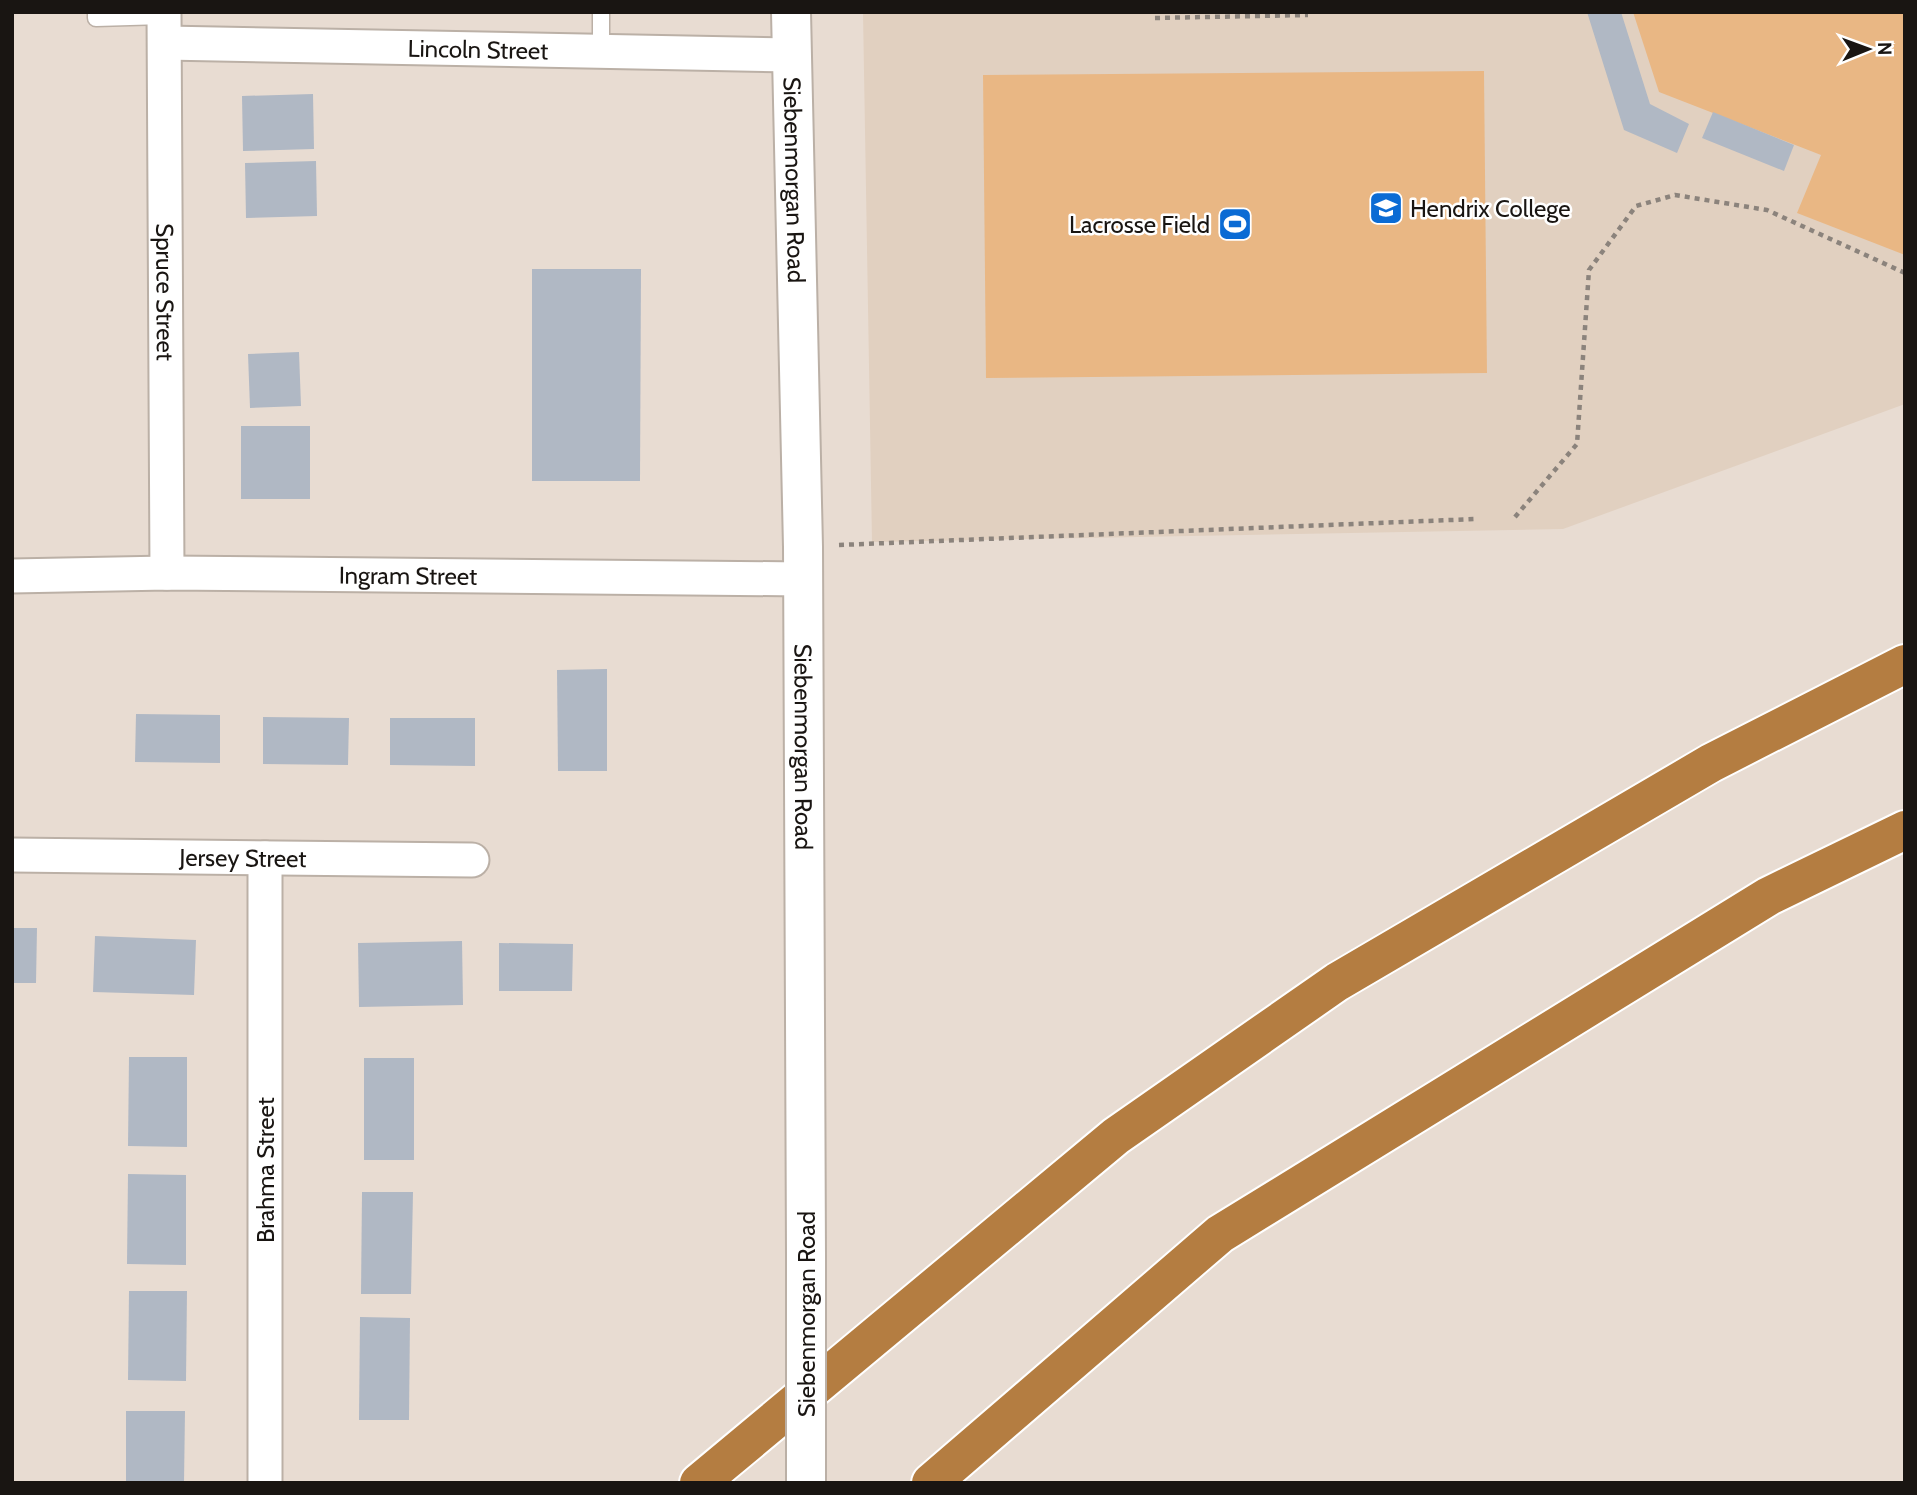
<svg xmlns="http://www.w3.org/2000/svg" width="1917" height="1495" font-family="Cabin,sans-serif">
<rect width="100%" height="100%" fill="#e8dcd2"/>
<polygon fill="#e1d0c0" points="863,12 1905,12 1905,404 1563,529 872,542"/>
<g fill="#e9b784">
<polygon points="1633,12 1905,12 1905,255 1797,213 1821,155 1659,92"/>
<polygon points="1484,71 1487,373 986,378 983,75"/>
</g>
<g fill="#b0b8c4">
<polygon points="1587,12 1621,12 1650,104 1689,124 1677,153 1624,130"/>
<polygon points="313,94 314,149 243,151 242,96"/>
<polygon points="1713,112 1794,145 1784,171 1702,138"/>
<polygon points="316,161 317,216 246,218 245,163"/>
<polygon points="532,269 641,269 640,481 532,481"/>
<polygon points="299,352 301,406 250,408 248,354"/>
<rect x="241" y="426" width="69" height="73"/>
<polygon points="607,669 607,771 558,771 557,670"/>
<polygon points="136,714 220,715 220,763 135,762"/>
<polygon points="263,717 349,718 348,765 263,764"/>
<polygon points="390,718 475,718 475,766 390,765"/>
<polygon points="12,928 37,928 36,983 12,983"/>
<polygon points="95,936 196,940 194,995 93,992"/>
<polygon points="462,941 463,1005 359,1007 358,943"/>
<polygon points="499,943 573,944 572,991 499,991"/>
<polygon points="129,1057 187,1057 187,1147 128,1146"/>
<rect x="364" y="1058" width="50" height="102"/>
<polygon points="128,1174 186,1175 186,1265 127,1264"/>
<polygon points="362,1192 413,1192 411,1294 361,1294"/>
<polygon points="129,1291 187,1291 186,1381 128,1380"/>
<polygon points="360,1317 410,1318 409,1420 359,1420"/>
<polygon points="126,1411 185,1411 184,1483 126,1483"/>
</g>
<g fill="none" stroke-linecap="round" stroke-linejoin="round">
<g stroke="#bbb0a6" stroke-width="19">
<g id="lane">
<polyline points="96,12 96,18 164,16"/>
<polyline points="601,50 601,12"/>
</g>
</g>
<g stroke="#bbb0a6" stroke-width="37">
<g id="street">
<path id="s1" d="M164,12L167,573"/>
<path id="s2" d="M165,43L791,55"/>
<path id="s3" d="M12,576L167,573L802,579"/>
<path id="s4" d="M12,855L472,860"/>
<polyline points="265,1483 265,858"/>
</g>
</g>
<g stroke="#bbb0a6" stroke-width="42">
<g id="secondary">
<path id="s5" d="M791,12L803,547L806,1255"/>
</g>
</g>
<g stroke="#fff" stroke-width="42">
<g id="highway">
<polyline points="699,1483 1116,1136 1337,982 1711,763 1905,664"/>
<polyline points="931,1483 1220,1234 1769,896 1905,830"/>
</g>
</g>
<g stroke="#8b837c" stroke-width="4.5" stroke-dasharray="5 5" stroke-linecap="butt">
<polyline points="1155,18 1308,15"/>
<polyline points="1515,517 1577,444 1589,270 1636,206 1675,195 1767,210 1905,273"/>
<polyline points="839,545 1475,519"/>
</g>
<use href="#lane" stroke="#fff" stroke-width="16"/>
<use href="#street" stroke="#fff" stroke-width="33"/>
<use href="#secondary" stroke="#fff" stroke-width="38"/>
<use href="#highway" stroke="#b47d41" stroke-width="38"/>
<g stroke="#bbb0a6" stroke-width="42" stroke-linecap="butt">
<polyline id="secondary-bridge" points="806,1483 806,1255"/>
</g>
<use href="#secondary-bridge" stroke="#fff" stroke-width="38"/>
</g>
<defs>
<g id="university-square" transform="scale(1.75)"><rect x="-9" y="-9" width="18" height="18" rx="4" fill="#0b6bd4" stroke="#fff"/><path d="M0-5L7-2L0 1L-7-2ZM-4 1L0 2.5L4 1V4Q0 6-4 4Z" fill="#fff"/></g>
<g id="stadium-square" transform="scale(1.75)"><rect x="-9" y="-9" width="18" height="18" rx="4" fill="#0b6bd4" stroke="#fff"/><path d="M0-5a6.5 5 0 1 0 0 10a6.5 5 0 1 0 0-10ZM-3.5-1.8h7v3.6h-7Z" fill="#fff"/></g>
</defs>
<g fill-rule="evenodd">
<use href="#university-square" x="1386" y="208"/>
<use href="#stadium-square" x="1235" y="224"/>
</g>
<g text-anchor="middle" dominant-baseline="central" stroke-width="5" stroke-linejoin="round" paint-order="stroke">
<g font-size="24" fill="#191512" stroke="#fff">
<text stroke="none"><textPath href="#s2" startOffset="313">Lincoln Street</textPath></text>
<text stroke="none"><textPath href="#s5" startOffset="168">Siebenmorgan Road</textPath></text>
<text stroke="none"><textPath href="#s1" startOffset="280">Spruce Street</textPath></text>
<text stroke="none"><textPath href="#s3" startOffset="396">Ingram Street</textPath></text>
<text stroke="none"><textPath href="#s5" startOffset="735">Siebenmorgan Road</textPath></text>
<text stroke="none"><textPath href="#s4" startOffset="231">Jersey Street</textPath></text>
<text transform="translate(265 1170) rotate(-90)">Brahma Street</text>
<text transform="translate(806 1314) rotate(-90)">Siebenmorgan Road</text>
</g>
<g font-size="24" fill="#191512" stroke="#fff" text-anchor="start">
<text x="1410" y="208">Hendrix College</text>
<text x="1210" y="224" text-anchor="end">Lacrosse Field</text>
</g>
</g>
<rect width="1917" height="1495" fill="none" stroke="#191512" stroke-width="28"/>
<g transform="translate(1868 49) rotate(89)" stroke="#ffffff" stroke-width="5" paint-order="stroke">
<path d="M0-5L12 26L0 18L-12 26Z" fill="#191512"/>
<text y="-10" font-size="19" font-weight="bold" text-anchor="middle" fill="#191512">N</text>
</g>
</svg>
